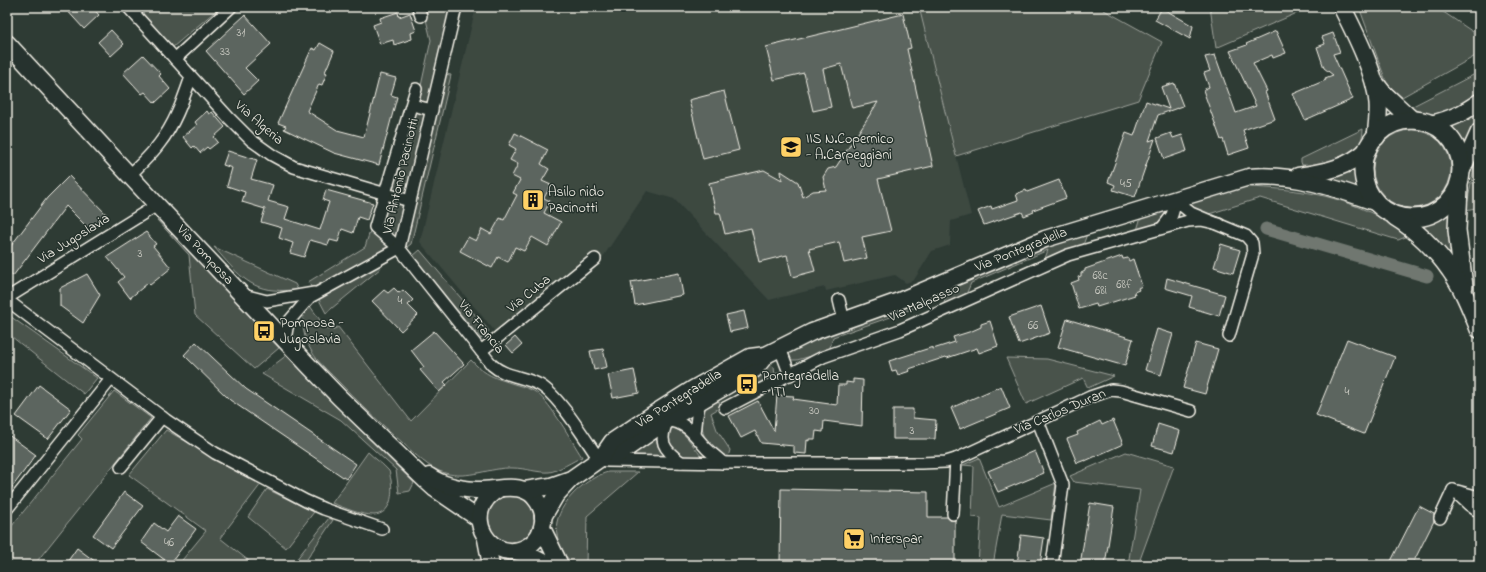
<svg xmlns="http://www.w3.org/2000/svg" width="1486" height="572" font-family="'Indie Flower',sans-serif">
<rect width="100%" height="100%" fill="#2e3b34"/>
<filter id="ink" filterUnits="userSpaceOnUse"><feTurbulence type="fractalNoise" baseFrequency=".025" numOctaves="2"/><feDisplacementMap in="SourceGraphic" scale="8" xChannelSelector="R" yChannelSelector="G"/><feConvolveMatrix kernelMatrix="1 2 1 2 8 2 1 2 1" color-interpolation-filters="sRGB"/></filter>
<g filter="url(#ink)">
<polygon fill="#3c4841" points="476,7 919,7 971,215 951,221 950,245 932,251 914,280 906,283 895,275 826,291 825,287 769,300 674,199 647,191 595,269 503,341 420,242"/>
<g fill="#48524c" stroke="#9ea29a">
<polygon points="137,7 220,7 173,47"/>
<polygon points="423,7 453,7 408,196 391,191 421,86 431,40"/>
<polygon points="919,7 1104,7 1104,10 1162,42 1138,100 956,156"/>
<polygon points="1210,7 1311,7 1216,48"/>
<polygon points="1359,7 1436,7 1479,36 1479,54 1402,97 1387,84"/>
<path d="M1479,72V94C1465,106 1441,118 1422,113C1418,112 1414,109 1411,107Z"/>
<polygon points="443,74 451,75 411,244 407,247 402,242"/>
<polygon points="1479,108 1479,117 1464,149 1457,135 1446,124"/>
<path d="M1363,129C1363,133 1362,138 1361,142C1352,163 1322,166 1302,165L1301,162V159Z"/>
<circle cx="1412" cy="169" r="39"/>
<polygon points="1479,148 1479,199 1475,208 1466,210 1475,162"/>
<polygon points="1357,163 1357,174 1360,189 1327,182 1329,176"/>
<path d="M1247,187C1297,189 1338,194 1383,219C1392,224 1400,230 1408,236L1398,240L1260,198L1209,214L1188,206L1186,204L1222,191Z"/>
<polygon points="389,200 404,205 397,239 381,226"/>
<path d="M1168,206C1167,223 1150,226 1137,230L1141,217L1087,234L1082,248L1044,261L1048,250L971,283L965,297L943,306L947,294L899,314L833,337L829,351L797,360H790L787,353L803,344L879,316L1048,243Z"/>
<path d="M1453,209L1457,272L1414,225C1429,224 1443,222 1453,209Z"/>
<polygon points="160,217 279,348 254,369 195,315 189,255 157,220"/>
<polygon points="370,231 390,248 312,288 308,282 365,247"/>
<path d="M214,247L295,284L298,290C290,290 282,291 273,290C246,288 231,266 214,247Z"/>
<polygon points="420,250 489,331 481,339 413,256"/>
<polygon points="378,264 381,268 326,313 317,296"/>
<path d="M310,306L325,327L332,330L338,327L411,421L471,360C481,371 491,377 505,381C515,385 528,387 537,393C552,405 571,440 582,457C575,460 556,472 549,472C538,473 525,468 513,468C490,467 468,480 445,473C429,469 415,454 403,443C380,423 357,401 336,379C327,370 318,362 312,352C304,339 301,325 304,311Z"/>
<polygon points="7,314 97,378 84,394 7,333"/>
<polygon points="287,355 342,412 414,483 410,491 399,493 396,470 341,420 262,374"/>
<polygon points="1006,358 1047,359 1114,376 1088,388 1083,378 1026,404"/>
<polygon points="770,363 774,367 775,376 751,387 764,365"/>
<polygon points="114,391 151,418 34,565 7,565 7,532 82,439 78,435"/>
<path d="M717,397L721,407L711,413L717,430L730,450L728,457C701,444 699,431 705,404Z"/>
<path d="M666,427C685,427 692,447 704,459L684,458L669,448Z"/>
<polygon points="166,430 261,484 220,538 254,565 178,565 206,531 129,475"/>
<path d="M657,433C655,444 660,452 668,459L623,455Z"/>
<path d="M368,452C374,458 383,464 389,471C390,473 390,477 391,480C393,493 392,514 374,515C360,515 345,508 332,503Z"/>
<polygon points="1126,452 1174,466 1138,565 1128,565 1140,490 1074,482 1070,476"/>
<polygon points="979,458 999,507 1056,483 1051,520 1002,514 993,565 978,565 981,518 972,517 974,466 963,465"/>
<path d="M608,472H638L587,516L586,565H575C571,561 565,557 563,551C558,543 555,531 557,522C562,499 587,478 608,472Z"/>
<polygon points="267,489 314,512 286,548 248,517"/>
<circle cx="511" cy="519" r="23"/>
<polygon points="329,518 333,520 303,565 292,565"/>
</g>
<g fill="none" stroke-linecap="round" stroke-linejoin="round">
<polyline stroke="#6f7770" stroke-width="13" points="1266,229 1427,276"/>
</g>
<g fill="#5c655e" stroke="#f4f1e8">
<polygon points="64,7 92,7 99,15 84,29"/>
<polygon points="1162,8 1193,26 1190,39 1155,20"/>
<polygon points="398,12 399,17 410,13 416,31 411,33 412,39 394,45 393,40 380,44 373,25 381,22 380,18"/>
<polygon points="903,14 911,48 907,49 933,166 878,179 891,231 862,237 867,258 844,263 839,242 809,249 815,271 792,277 787,255 759,262 751,228 725,234 720,213 716,213 709,183 764,170 782,180 781,171 798,182 803,197 813,191 826,190 823,177 828,169 836,167 878,102 852,108 841,64 823,69 831,107 813,111 804,73 774,80 766,47"/>
<polygon points="245,15 271,44 245,68 258,81 244,94 206,51"/>
<polygon points="111,30 124,44 111,56 98,42"/>
<polygon points="1276,31 1286,53 1273,58 1272,55 1253,63 1267,91 1265,92 1275,119 1243,130 1249,148 1228,155 1223,139 1221,140 1203,90 1209,87 1204,73 1210,71 1205,57 1215,55 1236,113 1256,106 1230,51 1247,45 1246,44"/>
<polygon points="1333,33 1340,52 1333,54 1353,99 1305,120 1293,94 1326,80 1325,78 1333,75 1324,68 1317,47 1325,44 1322,37"/>
<polygon points="320,43 334,51 325,72 327,73 322,85 319,84 307,111 337,130 364,137 380,74 396,78 391,95 397,97 379,165 334,153 284,129 286,126 278,123 312,48 316,50"/>
<polygon points="143,55 161,74 159,76 170,89 155,103 145,92 142,94 123,73"/>
<polygon points="1174,83 1183,106 1158,115 1149,141 1155,139 1135,197 1113,190 1115,185 1108,182 1126,133 1134,136 1146,101 1169,109 1161,87"/>
<polygon points="724,91 739,150 703,159 689,100"/>
<polygon points="207,111 209,114 212,112 225,127 214,137 218,142 209,149 207,147 200,153 194,146 192,148 183,137 197,125 195,122"/>
<polygon points="515,133 548,150 541,164 549,169 542,181 551,185 544,198 550,201 544,213 561,222 548,246 532,237 524,251 515,247 508,262 498,257 492,268 460,251 468,237 476,241 482,229 491,234 500,218 504,220 517,195 513,193 520,180 512,176 518,164 510,160 516,149 509,145"/>
<polygon points="1171,133 1173,138 1182,135 1187,151 1164,159 1157,138"/>
<polygon points="228,151 257,160 251,179 273,185 268,201 289,207 285,219 320,230 329,202 323,200 326,190 373,203 367,220 358,217 353,233 342,229 338,242 330,240 328,245 310,240 304,257 290,253 293,243 279,238 282,228 261,222 265,209 242,202 245,192 227,186 232,168 223,165"/>
<polygon points="69,176 107,215 91,231 66,206 13,276 7,271 7,251 47,198"/>
<polygon points="1059,180 1066,198 1033,210 1034,212 1024,216 1022,212 984,225 978,211 991,206 992,209 1018,200 1016,194 1026,190 1027,192"/>
<polygon points="146,232 156,244 153,246 171,268 150,285 148,283 130,298 118,282 124,277 107,257"/>
<polygon points="1221,244 1240,250 1233,273 1214,267"/>
<polygon points="1122,256 1123,259 1128,258 1129,261 1133,259 1142,286 1138,288 1139,290 1134,292 1135,295 1097,307 1096,304 1079,309 1071,283 1079,280 1078,277 1081,276 1081,273 1085,271 1085,269"/>
<polygon points="679,273 683,295 635,305 631,282"/>
<polygon points="87,274 100,295 83,323 60,306 60,288"/>
<polygon points="1167,278 1225,295 1219,316 1189,307 1192,296 1165,288"/>
<polygon points="394,288 399,293 403,290 413,300 408,305 418,315 401,331 372,301 384,290 388,293"/>
<polygon points="1041,306 1050,333 1019,344 1009,317"/>
<polygon points="744,311 748,328 730,332 726,315"/>
<polygon points="1067,319 1133,339 1125,366 1058,347"/>
<polygon points="990,321 998,346 979,353 977,348 947,358 946,357 909,369 910,371 898,375 896,370 892,371 889,361 933,347 933,349 955,342 953,337 972,331 981,327 981,324"/>
<polygon points="1157,329 1173,334 1161,375 1145,370"/>
<polygon points="434,331 464,364 444,382 447,385 439,392 420,370 424,367 411,350"/>
<polygon points="515,337 522,345 513,353 506,345"/>
<polygon points="1347,339 1395,357 1364,434 1316,415"/>
<polygon points="196,342 246,389 356,464 346,479 230,400 184,355"/>
<polygon points="1196,343 1218,349 1205,394 1183,388"/>
<polygon points="603,349 607,367 594,370 590,351"/>
<polygon points="634,370 639,393 613,398 608,375"/>
<polygon points="853,379 863,380 862,426 824,421 823,432 816,431 815,439 809,439 809,441 807,440 806,454 794,453 794,446 761,443 755,431 741,438 729,416 758,401 774,431 777,395 794,396 793,399 837,405 838,385 846,385 846,382 853,383"/>
<polygon points="39,385 71,409 48,439 16,416"/>
<polygon points="1001,386 1010,408 960,429 951,408"/>
<polygon points="893,409 913,409 913,418 936,420 935,439 893,439"/>
<polygon points="1113,420 1123,444 1085,461 1085,460 1077,463 1067,439 1078,435 1077,432 1100,421 1102,425"/>
<polygon points="1158,424 1180,431 1174,452 1152,446"/>
<polygon points="7,434 36,455 7,494"/>
<polygon points="1035,451 1044,473 998,492 988,471"/>
<polygon points="781,489 928,492 928,517 947,517 950,520 955,520 955,565 780,565"/>
<polygon points="124,492 143,506 111,548 93,535"/>
<polygon points="1090,503 1114,507 1105,565 1080,565"/>
<polygon points="1419,506 1434,514 1434,521 1412,565 1389,565"/>
<polygon points="178,516 196,529 170,564 141,542 154,523 166,532"/>
<polygon points="1021,535 1044,538 1040,565 1017,565"/>
<polygon points="77,548 100,565 65,565"/>
</g>
<g fill="none" stroke-linecap="round" stroke-linejoin="round">
<g stroke="#f4f1e8" stroke-width="14">
<g id="street">
<polyline points="128,7 229,118 251,140 272,155 294,167 410,201"/>
<polyline points="418,7 421,16"/>
<polyline points="175,59 231,7"/>
<path d="M416,89L375,227L399,248L492,365C505,377 524,376 540,385C559,396 585,439 599,459"/>
<polyline points="412,105 432,110"/>
<path d="M130,175C140,165 151,155 159,144C175,124 183,100 191,77"/>
<polyline points="1177,198 1181,205 1191,213 1246,236 1252,243 1253,254 1229,336"/>
<polyline points="1162,228 1172,215 1177,198"/>
<polyline points="243,295 267,301 314,293"/>
<polyline points="7,298 157,205"/>
<polyline points="7,300 166,420 215,453 306,501 324,509 382,529"/>
<polyline points="839,300 844,321"/>
<polyline points="285,340 287,328 290,320 310,297 399,248 456,7"/>
<polyline points="780,348 790,375"/>
<polyline points="481,351 595,259"/>
<polyline points="725,408 823,357 900,330 1068,255 1188,221 1201,220 1219,224"/>
<polyline points="1038,421 1063,485 1052,565"/>
<polyline points="695,434 697,416 700,401"/>
<polyline points="607,461 732,463 921,463 946,462 956,459 1090,397 1111,390 1121,391 1191,411"/>
<path d="M681,462C663,449 658,441 668,420C689,424 693,434 706,448C711,453 718,458 723,463"/>
<polyline points="121,467 162,417"/>
<polyline points="1453,490 1468,504 1479,512"/>
<polyline points="1457,491 1479,497"/>
<polyline points="7,509 111,379"/>
<polyline points="953,514 956,459"/>
<polyline points="1440,518 1453,490"/>
</g>
</g>
<g stroke="#f4f1e8" stroke-width="19">
<g id="secondary">
<polyline points="7,43 157,205 311,368 339,397 425,480 435,489 479,519"/>
<path d="M1431,124C1451,119 1462,114 1479,102"/>
<polyline points="1462,170 1479,132"/>
<path d="M1298,176C1325,172 1348,168 1368,149"/>
<polyline points="601,458 616,456 668,420 755,369 766,355"/>
<path d="M429,476C442,485 460,489 476,490C497,491 524,479 538,502C542,508 544,515 543,522C542,531 537,540 530,545C493,570 456,512 499,489"/>
<path d="M525,490L551,486L571,479L601,458L612,442L658,411L693,389L750,357L766,355L812,332L899,301L1045,239L1249,177C1292,173 1336,188 1377,203"/>
<polyline points="543,517 556,495 570,480"/>
<polyline points="542,528 560,565"/>
<polyline points="486,539 491,565"/>
<polyline points="515,551 531,556 548,565"/>
</g>
</g>
<g stroke="#f4f1e8" stroke-width="20">
<g id="primary">
<path d="M1342,7C1355,33 1376,74 1378,103C1379,114 1377,126 1376,137"/>
<polyline points="1375,83 1383,93 1412,120"/>
<circle cx="1412" cy="169" r="49"/>
<polyline points="1459,187 1457,230 1464,286"/>
<path d="M1395,217C1415,229 1437,251 1450,270C1463,288 1471,309 1479,329"/>
</g>
</g>
<use href="#street" stroke="#26332d" stroke-width="11"/>
<use href="#secondary" stroke="#26332d" stroke-width="16"/>
<use href="#primary" stroke="#26332d" stroke-width="17"/>
</g>
</g>
<defs>
<g id="school-square" transform="scale(1.15)"><rect x="-9" y="-9" width="18" height="18" rx="4" fill="#ffd166" stroke="#26332d"/><path d="M0-5L7-2L0 1L-7-2ZM-4 1L0 2.5L4 1V4Q0 6-4 4Z" fill="#111"/></g>
<g id="building-square" transform="scale(1.15)"><rect x="-9" y="-9" width="18" height="18" rx="4" fill="#ffd166" stroke="#26332d"/><path d="M-4-6H4V6H1V3H-1V6H-4ZM-2.5-4.3h1.7v1.8h-1.7ZM.8-4.3h1.7v1.8H.8ZM-2.5-1h1.7V.8h-1.7ZM.8-1h1.7V.8H.8Z" fill="#111"/></g>
<g id="bus-square" transform="scale(1.15)"><rect x="-9" y="-9" width="18" height="18" rx="4" fill="#ffd166" stroke="#26332d"/><path d="M-5-6H5V4H4V6H2V4H-2V6H-4V4H-5ZM-3.5-4V0h7V-4ZM-3.5 1.2v1.5H-2V1.2ZM2 1.2v1.5H3.5V1.2Z" fill="#111"/></g>
<g id="supermarket-square" transform="scale(1.15)"><rect x="-9" y="-9" width="18" height="18" rx="4" fill="#ffd166" stroke="#26332d"/><path d="M-6-5.5h2.5l.6 2H6L4.5 2H-2.5L-4.4-4H-6ZM-1.5 3.2a1.3 1.3 0 1 0 .1 0ZM3 3.2a1.3 1.3 0 1 0 .1 0Z" fill="#111"/></g>
</defs>
<g fill-rule="evenodd">
<use href="#school-square" x="791" y="147"/>
<use href="#building-square" x="533" y="200"/>
<use href="#bus-square" x="264" y="331"/>
<use href="#bus-square" x="747" y="384"/>
<use href="#supermarket-square" x="854" y="539"/>
</g>
<g text-anchor="middle" dominant-baseline="central" stroke-width="3" stroke-linejoin="round" paint-order="stroke">
<g font-size="12" fill="#cecec6">
<text x="241" y="33">31</text>
<text x="225" y="52">33</text>
<text x="1126" y="184">45</text>
<text x="140" y="254">3</text>
<text x="1100" y="276">68c</text>
<text x="1124" y="285">68f</text>
<text x="1101" y="291">68i</text>
<text x="400" y="301">4</text>
<text x="1033" y="326">66</text>
<text x="1347" y="392">4</text>
<text x="814" y="411">30</text>
<text x="912" y="431">3</text>
<text x="169" y="543">46</text>
</g>
<g font-size="14" fill="#f4f1e8" stroke="#26332d">
<text transform="translate(259 123) rotate(41)">Via Algeria</text>
<text transform="translate(401 176) rotate(-77)">Via Antonio Pacinotti</text>
<text transform="translate(74 239) rotate(-32)">Via Jugoslavia</text>
<text transform="translate(1021 250) rotate(-22)">Via Pontegradella</text>
<text transform="translate(205 255) rotate(47)">Via Pomposa</text>
<text transform="translate(529 294) rotate(-39)">Via Cuba</text>
<text transform="translate(924 303) rotate(-24)">Via Malpasso</text>
<text transform="translate(481 327) rotate(51)">Via Francia</text>
<text transform="translate(679 399) rotate(-32)">Via Pontegradella</text>
<text transform="translate(1060 412) rotate(-23)">Via Carlos Duran</text>
</g>
<g font-size="14" fill="#f4f1e8" stroke="#26332d" text-anchor="start">
<text x="806" y="139">IIS N.Copernico<tspan x="806" dy="16">- A.Carpeggiani</tspan></text>
<text x="548" y="192">Asilo nido<tspan x="548" dy="16">Pacinotti</tspan></text>
<text x="280" y="323">Pomposa -<tspan x="280" dy="16">Jugoslavia</tspan></text>
<text x="762" y="376">Pontegradella<tspan x="762" dy="16">- ITI</tspan></text>
<text x="870" y="539">Interspar</text>
</g>
</g>
<rect width="1486" height="572" fill="none" stroke="#26332d" stroke-width="24"/>
<rect x="12" y="12" width="1462" height="548" fill="none" stroke="#f4f1e8" stroke-width="1.5" filter="url(#ink)"/>
</svg>
